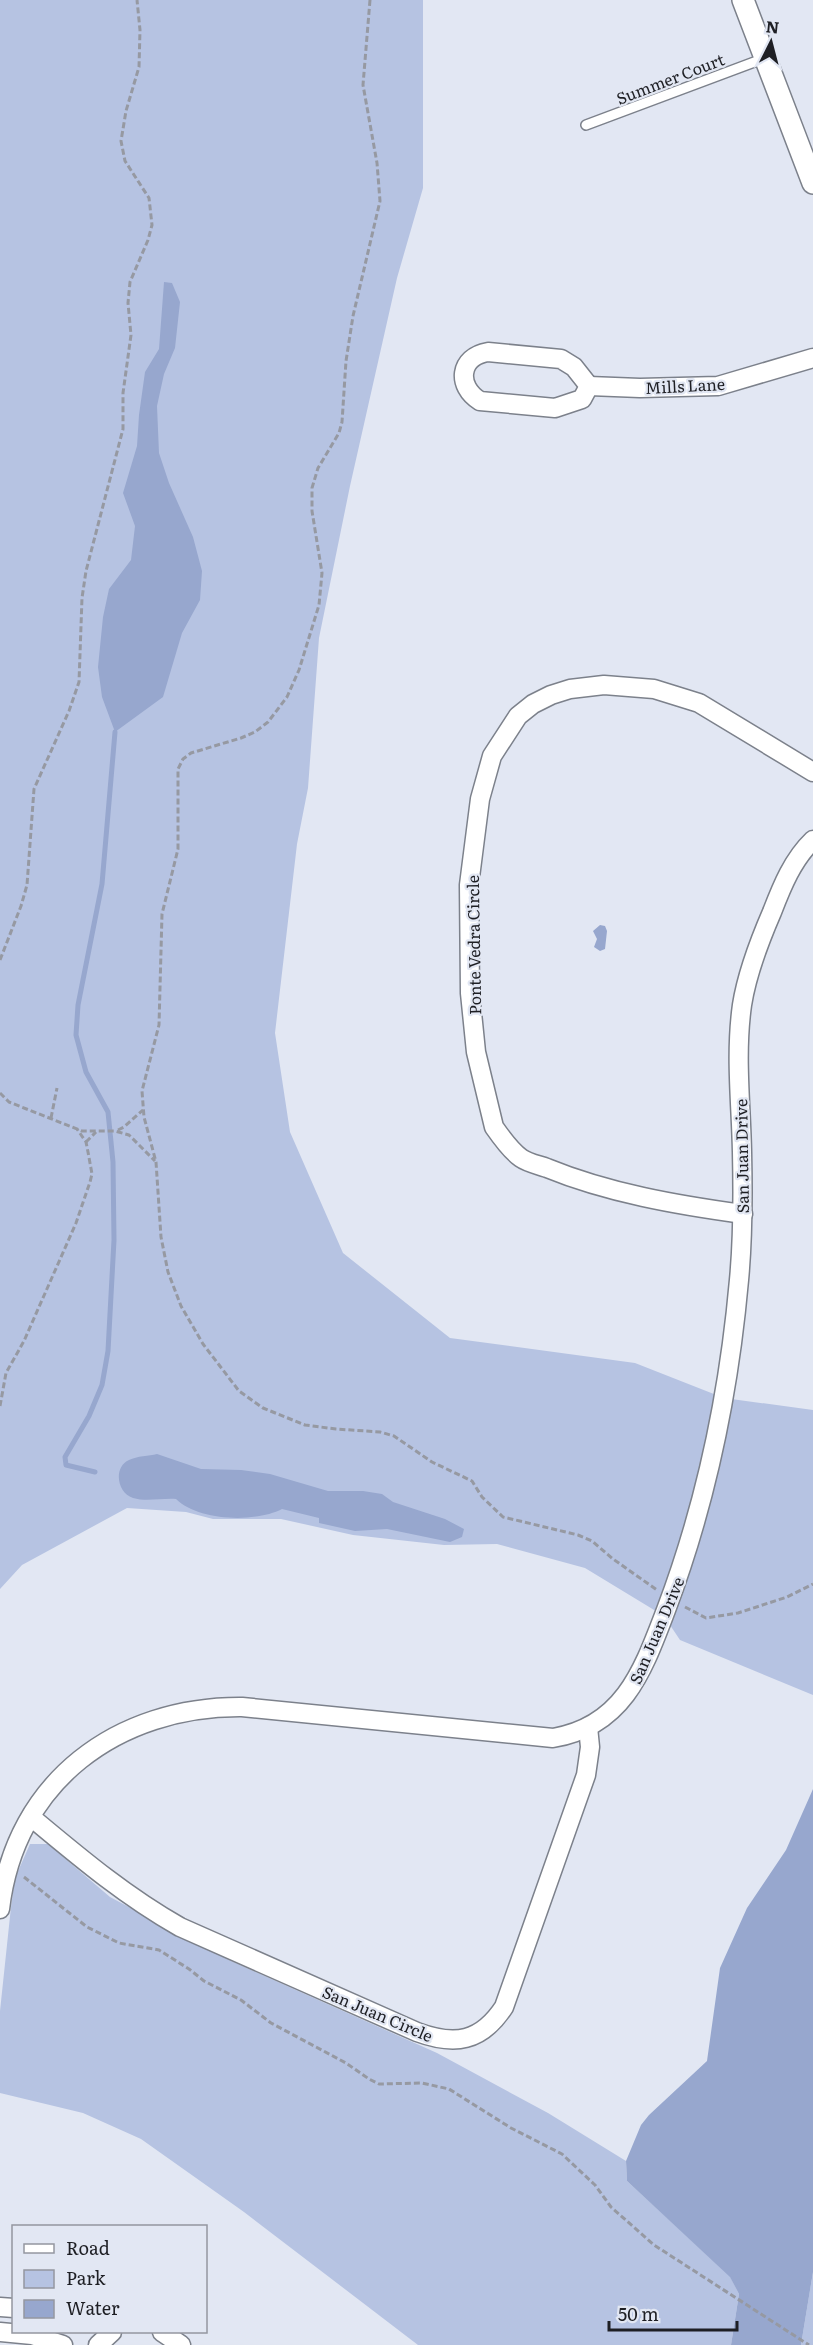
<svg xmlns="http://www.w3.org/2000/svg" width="813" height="2345" font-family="Literata,serif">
<rect width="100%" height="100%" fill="#e2e7f3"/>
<g fill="#b6c3e2">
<polygon points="0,0 423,0 423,188 397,278 350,486 319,638 308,788 297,844 275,1033 290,1132 343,1253 450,1338 635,1363 724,1398 813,1410 813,1695 680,1640 664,1616 585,1568 497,1544 444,1545 353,1535 281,1519 213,1519 186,1512 127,1508 22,1565 0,1589"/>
<polygon points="30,1844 48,1844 110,1897 231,1961 437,2053 548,2113 626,2161 627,2181 730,2276 739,2294 731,2345 418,2345 244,2212 141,2139 83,2113 0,2093 0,2011 11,1907 15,1878"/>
<polygon points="813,2272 813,2345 801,2345"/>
</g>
<g fill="#97a7ce">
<polygon points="164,282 172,283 180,302 175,348 164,374 157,406 159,453 169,483 193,537 202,571 200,600 182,633 163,697 115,732 102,697 98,667 103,617 109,589 131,560 135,526 123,493 137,446 139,415 145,372 159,349"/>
<polygon points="600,925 605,926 607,931 605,949 600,951 594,947 597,939 593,931"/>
<path d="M157,1454L201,1469L241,1470L270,1474L328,1491H363L382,1494L393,1502L445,1519L464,1529L462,1537L450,1542L387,1529L355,1531L319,1523V1518L282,1509C255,1523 198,1521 176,1499C162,1498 146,1502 133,1498C117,1493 113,1467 129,1460C137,1456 149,1456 157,1454Z"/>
<polygon points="813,1789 813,2272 801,2345 731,2345 739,2294 730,2277 627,2181 626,2161 641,2125 649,2115 707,2061 720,1968 747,1908 786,1850"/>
</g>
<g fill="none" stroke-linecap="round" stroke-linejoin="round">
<polyline stroke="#97a7ce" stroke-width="5" points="95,1472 66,1465 65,1457 89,1416 102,1385 108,1351 114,1240 113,1162 108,1112 86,1072 76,1035 78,1005 102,884 115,732"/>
<g stroke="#7c818b" stroke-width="12">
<polyline id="service" points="586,125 765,58"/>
</g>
<g stroke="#7c818b" stroke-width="21">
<g id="minor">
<path d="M488,352L561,359L574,367L589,386L582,399L555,408L480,401C456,386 459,357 488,352Z"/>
<polyline points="589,386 640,388 718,386 813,358"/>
<path d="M743,1214C677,1205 608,1193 547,1168C539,1165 528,1163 521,1158C511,1151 501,1137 494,1127L476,1052L470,993L469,885L480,799L492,756L518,716L533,704L551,695L570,689L604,685L654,689L699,703L813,772"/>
<path d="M31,1817C79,1857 125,1896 180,1927L417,2032C455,2046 481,2042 504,2007L586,1775L590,1747L588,1727"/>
<path d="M0,1909C15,1781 118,1706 242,1707L553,1738C624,1726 643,1670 666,1610C706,1504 729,1393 739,1280C743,1238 743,1195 742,1152C741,1103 735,1055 742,1005C747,973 759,942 772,912C782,886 793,859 813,840"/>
<polyline points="0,2307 14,2308"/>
<polyline points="0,2332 32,2335 63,2345"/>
<polyline points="162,2332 181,2345"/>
<polyline points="98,2345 112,2332"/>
</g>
</g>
<g stroke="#7c818b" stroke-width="24">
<polyline id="tertiary" points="743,0 813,183"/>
</g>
<g stroke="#9699a2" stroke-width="3" stroke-dasharray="6 3" stroke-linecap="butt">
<polyline points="370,0 363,85 377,163 380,201 353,316 346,361 342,422 339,433 318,468 312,488 312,511 322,573 319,605 299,670 287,697 268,722 255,732 241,738 191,753 183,759 178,769 178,849 162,914 159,1025 142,1091 144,1117 156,1162 161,1237 168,1272 181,1306 203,1344 239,1391 263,1408 305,1425 336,1429 380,1432 394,1436 432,1462 472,1481 482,1497 503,1517 578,1535 592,1541 613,1559 657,1590"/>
<polyline points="0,960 21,906 27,885 34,789 69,711 79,682 82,598 86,571 123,429 123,393 131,335 128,303 130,282 148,240 152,225 149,198 125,161 121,141 126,111 139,67 140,30 137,0"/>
<polyline points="0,1093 9,1102 82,1131 115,1131 129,1135 155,1161"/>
<polyline points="51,1118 57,1088"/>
<polyline points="118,1130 124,1127 143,1110"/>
<polyline points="86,1142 96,1132"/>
<polyline points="0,1406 6,1373 24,1341 76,1223 90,1182 92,1174 88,1152 86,1142 77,1129"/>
<polyline points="685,1607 706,1618 738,1613 787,1597 813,1584"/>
<polyline points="24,1877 87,1927 119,1943 159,1950 189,1969 204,1981 241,2000 271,2023 346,2063 369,2079 379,2084 422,2083 449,2089 511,2128 562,2154 595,2185 611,2207 654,2245 809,2345"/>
</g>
<use href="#service" stroke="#fff" stroke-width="9"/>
<use href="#minor" stroke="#fff" stroke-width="18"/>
<use href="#tertiary" stroke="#fff" stroke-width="21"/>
</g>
<g text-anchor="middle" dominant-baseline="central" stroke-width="4.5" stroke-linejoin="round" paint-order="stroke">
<g font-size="16" fill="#1e1f24" stroke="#e2e7f3">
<text transform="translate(670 78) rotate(-21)">Summer Court</text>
<text transform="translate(685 385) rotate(-3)">Mills Lane</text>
<text transform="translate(473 945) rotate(-91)">Ponte Vedra Circle</text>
<text transform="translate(741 1156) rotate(-91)">San Juan Drive</text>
<text transform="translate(656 1630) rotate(-67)">San Juan Drive</text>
<text transform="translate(378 2013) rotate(23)">San Juan Circle</text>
</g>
</g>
<rect x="12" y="2225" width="195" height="108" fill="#e2e7f3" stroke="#9497a0" stroke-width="1.5"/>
<rect x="24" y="2244" width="30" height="9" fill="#ffffff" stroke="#9497a0" stroke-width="1.5"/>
<text x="66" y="2255" font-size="18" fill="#1e1f24">Road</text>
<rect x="24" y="2270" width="30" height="18" fill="#b6c3e2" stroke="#9497a0" stroke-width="1.5"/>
<text x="66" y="2285" font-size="18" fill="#1e1f24">Park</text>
<rect x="24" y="2300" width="30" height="18" fill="#97a7ce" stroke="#9497a0" stroke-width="1.5"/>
<text x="66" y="2315" font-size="18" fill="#1e1f24">Water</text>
<g transform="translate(771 42) rotate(6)" stroke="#e2e7f3" stroke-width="4.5" paint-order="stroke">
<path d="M0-4.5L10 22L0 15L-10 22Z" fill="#1e1f24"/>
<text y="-9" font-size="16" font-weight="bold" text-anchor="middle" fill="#1e1f24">N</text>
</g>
<path d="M609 2321v9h128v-9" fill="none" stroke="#1e1f24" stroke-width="3"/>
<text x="618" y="2321" font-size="18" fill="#1e1f24" stroke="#e2e7f3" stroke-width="4.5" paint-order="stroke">50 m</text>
</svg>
